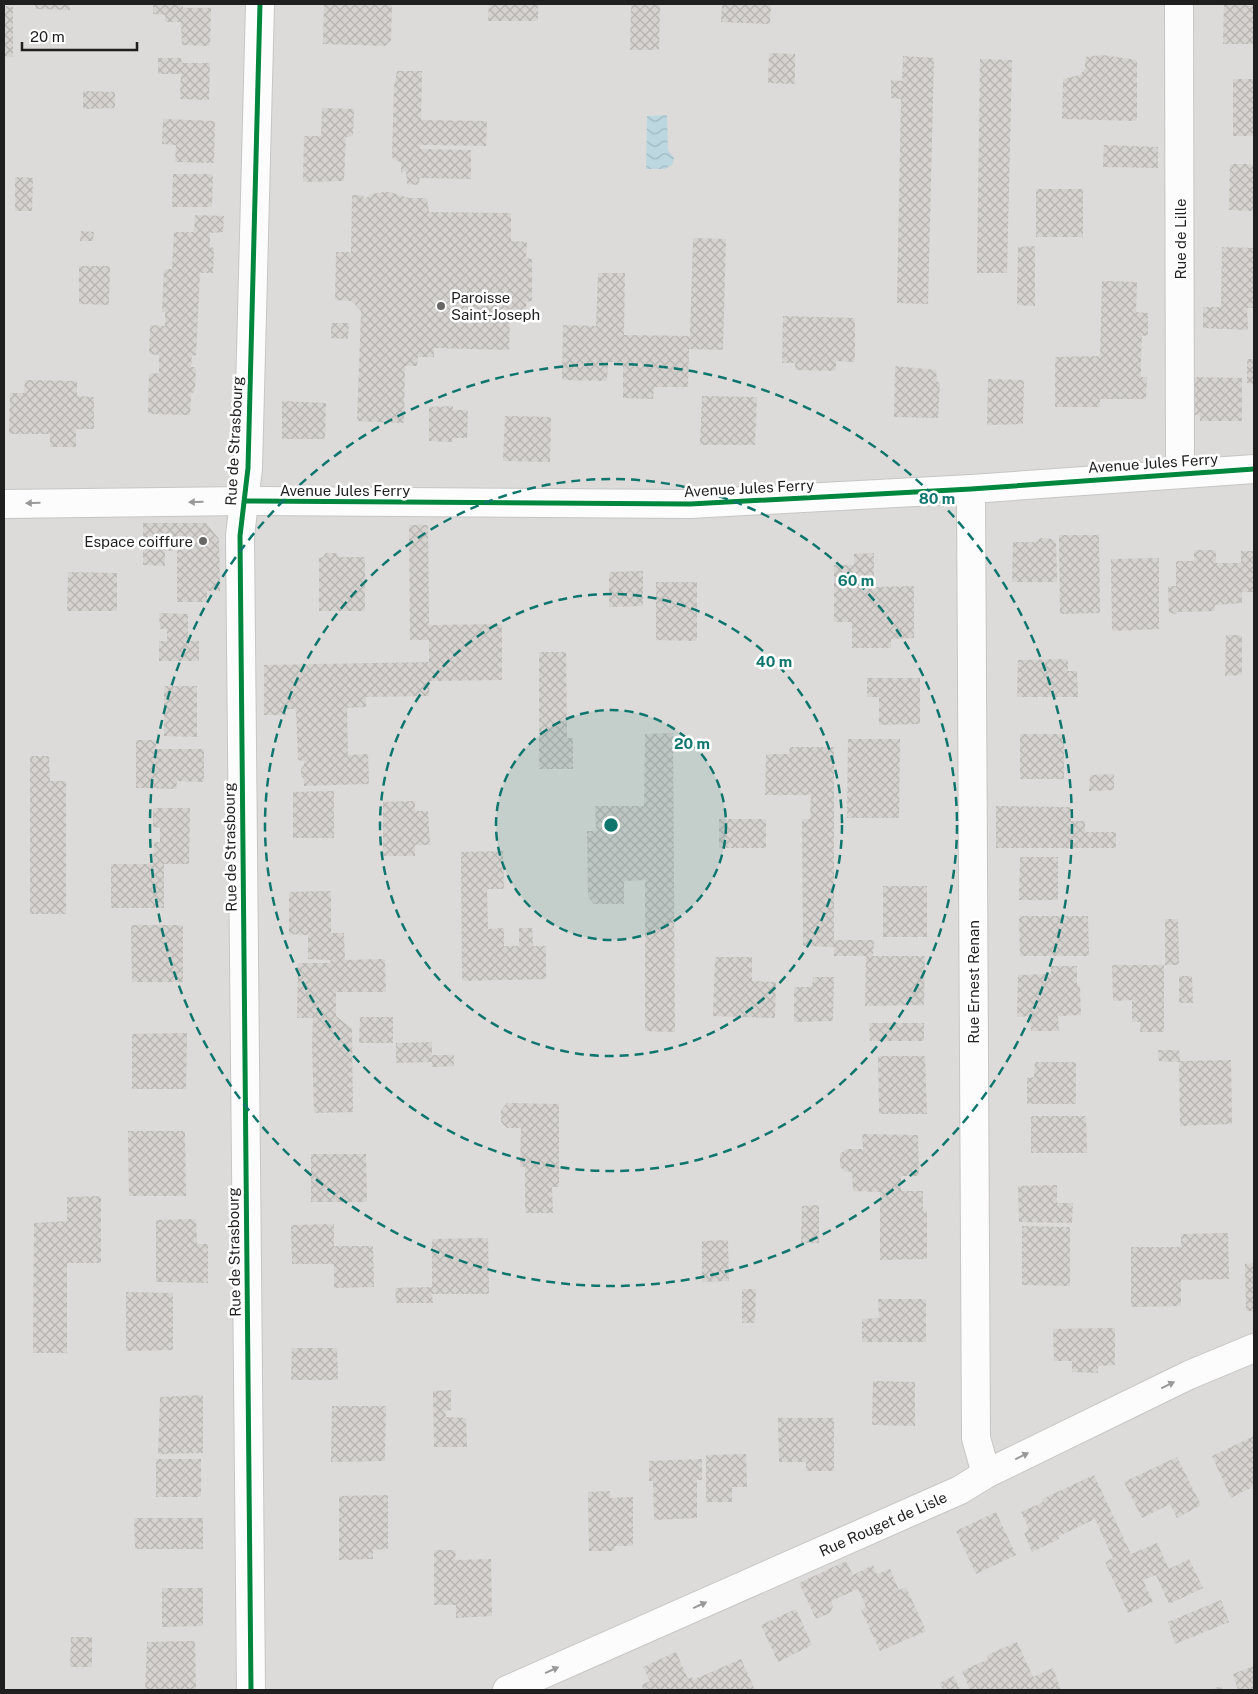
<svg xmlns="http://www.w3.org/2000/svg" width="1258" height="1694" font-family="'Public Sans',sans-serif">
<defs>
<pattern id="water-waves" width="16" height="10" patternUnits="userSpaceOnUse" patternTransform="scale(1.25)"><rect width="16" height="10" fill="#bcd7e0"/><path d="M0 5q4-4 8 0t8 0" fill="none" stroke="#a1b8c0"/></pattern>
<pattern id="building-cross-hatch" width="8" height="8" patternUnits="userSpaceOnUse" patternTransform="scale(1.25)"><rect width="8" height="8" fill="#d5d2cf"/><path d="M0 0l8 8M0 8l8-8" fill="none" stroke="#b6b4b1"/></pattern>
</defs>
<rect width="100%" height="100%" fill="#eeece8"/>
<rect fill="#dddbd9" x="4" y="4" width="1250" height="1686"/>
<polygon fill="url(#water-waves)" points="667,115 668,150 674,158 672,165 665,169 646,169 647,116"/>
<g fill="url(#building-cross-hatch)">
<polygon points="35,4 70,4 70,10 35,9"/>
<polygon points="153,4 183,4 183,8 211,8 210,46 182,45 181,22 165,22 165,15 153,14"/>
<polygon points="324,4 392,4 391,40 385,46 323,44"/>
<polygon points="489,4 538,4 538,21 488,21"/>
<polygon points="631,4 660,4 659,50 630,50"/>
<polygon points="722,4 771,4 770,24 721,22"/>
<polygon points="1224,4 1254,4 1254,44 1223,44"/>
<polygon points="4,6 13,7 13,57 4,56"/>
<polygon points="769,53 795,54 795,84 768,83"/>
<polygon points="1102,55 1137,60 1137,121 1062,119 1063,79 1080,75 1085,69 1085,57"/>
<polygon points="903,56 934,58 928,304 897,303 901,99 891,98 891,80 902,81"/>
<polygon points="158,58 181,58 182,63 210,63 209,100 180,99 181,74 158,74"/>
<polygon points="980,59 1012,60 1007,273 977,273"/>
<polygon points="397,71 422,71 421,120 487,121 486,146 421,145 420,149 471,150 471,179 420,178 418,185 407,184 406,171 401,172 401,162 396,161 392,157 394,86"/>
<rect x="1233" y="79" width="21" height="57"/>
<polygon points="83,91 115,92 115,108 83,109"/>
<polygon points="322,108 354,109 353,136 346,137 344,181 303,182 304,136 321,136"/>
<polygon points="163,119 215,121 214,163 175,162 176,145 162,144"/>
<polygon points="1104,145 1158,147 1158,168 1103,167"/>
<polygon points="1230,164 1254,164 1254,211 1229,210"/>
<polygon points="173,174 213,174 212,207 172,207"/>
<polygon points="15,177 33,178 32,211 15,211"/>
<rect x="1036" y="189" width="47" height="48"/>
<polygon points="383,192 390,192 409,198 427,198 429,212 511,213 511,241 527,242 526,258 532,259 532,301 526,302 527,319 510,320 509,350 434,348 434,357 418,357 417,366 405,366 404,423 357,421 361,311 352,301 335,300 336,252 351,252 352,195 363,195 364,199 373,194"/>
<polygon points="195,215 224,216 223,232 210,233 210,247 214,248 213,273 200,273 196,355 192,356 191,367 196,367 195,392 191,393 190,415 149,414 148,411 149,374 159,373 159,355 149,354 150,325 165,326 165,312 162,312 164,269 172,269 174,232 194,232"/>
<polygon points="81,231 94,232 93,241 80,241"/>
<polygon points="693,238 726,239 723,350 689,349 688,387 654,387 653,399 623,398 623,362 608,362 607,381 562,380 563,325 596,326 598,273 625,273 624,335 690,336"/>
<polygon points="1035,246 1035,306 1017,305 1018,247"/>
<polygon points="1222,247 1254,248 1254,308 1247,308 1248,330 1203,328 1203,307 1221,307"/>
<polygon points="79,266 110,266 109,305 79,304"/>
<polygon points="1102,281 1137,282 1136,312 1148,313 1148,335 1142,336 1141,355 1141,377 1147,377 1146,399 1100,399 1100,407 1055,407 1055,357 1100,356"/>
<polygon points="783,316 855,318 855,362 836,361 836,371 795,370 795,363 782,363"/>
<polygon points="331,323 349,323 348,339 331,338"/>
<polygon points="1247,359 1254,359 1254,384 1247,383"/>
<polygon points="895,366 936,370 937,381 940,383 938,418 894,417"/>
<polygon points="1189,377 1242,378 1242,421 1200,421 1200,415 1188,415"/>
<polygon points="988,379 1024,380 1023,424 987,425"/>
<polygon points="25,380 77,381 77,396 94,397 94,429 76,429 76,447 50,447 50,434 9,434 10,393 24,393"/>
<polygon points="702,396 757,397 755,445 700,445"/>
<polygon points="282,401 326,403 325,439 282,439"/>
<polygon points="453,406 453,410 468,410 467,438 452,438 452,442 429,441 429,407"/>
<polygon points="505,416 551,417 550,462 503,461"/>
<polygon points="143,523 206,523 219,539 220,591 207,591 207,602 177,602 177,550 165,551 165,566 143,565"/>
<polygon points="409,525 428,525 429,625 502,624 502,680 430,681 429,696 366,697 366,707 347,708 348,755 368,754 369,784 304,786 304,780 301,775 301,769 304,765 304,761 298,760 296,709 286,709 286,715 264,715 264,665 429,662 429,640 410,640"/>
<polygon points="1059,535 1099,535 1100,613 1060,614"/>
<polygon points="1041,538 1052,539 1056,543 1057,582 1012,582 1013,542 1035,542"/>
<polygon points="1194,550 1216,550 1216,563 1241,563 1241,551 1254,551 1254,592 1242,592 1242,603 1215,605 1215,611 1177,612 1176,614 1169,613 1168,586 1176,586 1176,561 1194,561"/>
<polygon points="326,553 336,553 338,557 365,557 365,611 319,611 319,558 323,557"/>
<polygon points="874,553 874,587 914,586 914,638 891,639 891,648 852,648 852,622 834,622 834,565 854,565 854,554"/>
<polygon points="1159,558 1159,629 1112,631 1111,559"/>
<polygon points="643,571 643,606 609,607 609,572"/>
<polygon points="68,572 117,573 117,611 67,611"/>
<polygon points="656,582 697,582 697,641 656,640"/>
<polygon points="159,613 188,614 188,638 190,641 199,641 199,661 159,661 159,641 167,641 167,629 160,629"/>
<polygon points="1226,635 1242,635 1242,675 1225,676"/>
<polygon points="539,652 566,652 567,738 573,738 573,769 539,769"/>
<polygon points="1068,659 1068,671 1077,671 1078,697 1017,697 1018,660"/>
<polygon points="867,678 920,678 920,724 879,725 879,697 867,697"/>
<polygon points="164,686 197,686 197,737 164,736"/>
<polygon points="673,733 675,1032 645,1031 645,880 624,881 624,904 594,904 588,897 587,831 596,831 595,806 644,806 645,734"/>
<rect x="1020" y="734" width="44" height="45"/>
<polygon points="848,739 900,739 899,818 847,818"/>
<polygon points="136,740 156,740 156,749 204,749 204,782 177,781 176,789 136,788"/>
<polygon points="790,747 834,747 834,940 874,940 873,956 925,956 924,1005 865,1006 866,956 834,956 834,947 803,946 802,819 810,819 811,795 765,795 766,754 789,754"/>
<polygon points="30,756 49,756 50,781 66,781 66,914 30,914"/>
<polygon points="1114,774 1114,790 1089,791 1090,775"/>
<polygon points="334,791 334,838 293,838 293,792"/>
<polygon points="415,801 415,811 428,811 430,845 415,845 415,856 383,856 383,802"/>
<polygon points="996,806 1071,807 1071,821 1085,821 1085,832 1116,832 1116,848 996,848"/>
<polygon points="153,808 190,808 189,864 164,864 164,908 111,908 111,864 153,864 154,842 160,842 160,828 153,827"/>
<rect x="719" y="819" width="47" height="29"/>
<polygon points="503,851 504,889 487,889 488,929 504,928 504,946 519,946 519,928 532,928 533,946 546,946 546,979 462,981 461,852"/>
<polygon points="1020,857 1058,857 1058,900 1019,900"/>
<rect x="883" y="886" width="44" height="51"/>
<polygon points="331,891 331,933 344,933 345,960 385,959 386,992 336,992 336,1016 352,1029 353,1112 314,1113 312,1044 313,1018 297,1018 298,963 330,963 331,960 308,959 308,935 289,934 289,892"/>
<polygon points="1019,916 1088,916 1089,956 1020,956"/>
<polygon points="1165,919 1178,919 1179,965 1165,965"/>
<polygon points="131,925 183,925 183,982 132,982"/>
<polygon points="715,957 752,957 752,981 776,982 775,1018 713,1016"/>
<polygon points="1112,965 1164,965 1164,1032 1140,1032 1141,1022 1132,1022 1132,1000 1113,1001"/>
<polygon points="1051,966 1077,966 1077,985 1080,987 1081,1015 1058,1016 1059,1031 1031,1031 1030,1016 1017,1017 1018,975 1051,974"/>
<polygon points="1179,976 1192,976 1193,1003 1179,1003"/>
<polygon points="813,977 834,977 833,1021 794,1022 794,987 812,987"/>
<polygon points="360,1017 393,1017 393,1043 359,1043"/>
<polygon points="869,1023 924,1023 924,1041 870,1041"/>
<polygon points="187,1033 186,1089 132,1089 132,1034"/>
<polygon points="432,1042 432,1055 454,1055 454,1066 432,1067 432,1062 396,1063 396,1043"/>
<polygon points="1158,1050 1179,1050 1180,1061 1231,1060 1232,1124 1180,1126 1179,1062 1159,1061"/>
<polygon points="878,1056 925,1056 927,1114 879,1114"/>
<polygon points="1035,1062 1076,1062 1076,1104 1027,1104 1027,1078 1034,1077"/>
<polygon points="507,1103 559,1104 559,1187 552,1187 553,1213 525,1213 525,1167 520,1167 521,1128 507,1128 501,1122 501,1110"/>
<polygon points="1031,1116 1086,1116 1087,1153 1031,1153"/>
<polygon points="128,1131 185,1131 186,1196 129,1196"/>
<polygon points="862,1134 918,1135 919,1176 901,1176 901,1191 923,1191 923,1210 927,1211 927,1259 880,1260 880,1192 853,1191 852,1172 844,1171 840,1167 840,1154 846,1149 863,1149"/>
<polygon points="311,1154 366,1154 367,1202 311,1202"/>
<polygon points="1057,1185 1057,1203 1073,1203 1072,1223 1019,1222 1018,1186"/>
<polygon points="101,1196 101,1263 67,1263 67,1353 33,1353 34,1223 67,1221 67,1197"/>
<polygon points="819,1205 819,1243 801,1243 802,1206"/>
<polygon points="196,1219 197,1244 208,1244 208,1283 156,1282 156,1220"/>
<polygon points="334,1224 334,1246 373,1246 374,1287 334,1288 334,1264 292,1264 291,1225"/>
<polygon points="1022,1226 1070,1227 1070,1286 1022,1285"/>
<polygon points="1228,1233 1229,1279 1181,1280 1181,1306 1131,1307 1131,1247 1181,1247 1181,1234"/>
<polygon points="488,1238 489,1294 432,1294 433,1303 396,1303 395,1288 432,1287 432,1239"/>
<polygon points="728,1240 729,1281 702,1282 702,1241"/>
<polygon points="1254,1263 1254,1311 1246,1311 1245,1264"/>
<polygon points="742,1289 756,1289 755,1323 742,1323"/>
<polygon points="126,1292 173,1293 173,1350 126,1351"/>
<polygon points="878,1299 926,1299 926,1342 862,1342 862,1319 879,1318"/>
<polygon points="1115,1328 1115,1365 1098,1366 1098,1373 1072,1372 1072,1361 1054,1361 1053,1329"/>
<polygon points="292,1348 337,1348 338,1380 291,1380"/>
<polygon points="873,1381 915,1382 915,1426 872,1425"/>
<polygon points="451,1390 451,1410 445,1411 446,1417 466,1418 467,1447 434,1447 433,1391"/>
<polygon points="203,1395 203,1453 158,1454 160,1397"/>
<polygon points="332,1406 386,1406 385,1461 331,1462"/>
<polygon points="778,1418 834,1418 834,1471 806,1471 806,1462 779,1462"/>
<polygon points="1254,1436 1254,1486 1231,1498 1212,1456"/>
<polygon points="746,1454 747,1487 732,1487 732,1502 706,1502 706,1455"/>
<polygon points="1177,1457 1201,1505 1177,1518 1170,1504 1142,1518 1124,1482"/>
<rect x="156" y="1459" width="45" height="38"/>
<polygon points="702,1459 702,1480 697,1480 697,1518 654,1520 653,1481 649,1481 649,1461"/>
<polygon points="1094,1475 1131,1554 1157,1543 1169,1569 1189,1559 1203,1588 1169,1604 1156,1575 1143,1580 1153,1602 1128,1613 1105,1562 1113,1558 1095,1519 1059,1536 1059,1539 1032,1552 1024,1533 1029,1529 1021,1512 1043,1502 1042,1499"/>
<polygon points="610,1491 610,1498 633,1497 633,1546 615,1546 614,1551 589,1551 588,1492"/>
<polygon points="388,1495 388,1549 373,1550 373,1559 339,1560 339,1496"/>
<polygon points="996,1512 1016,1555 976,1574 956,1531"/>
<polygon points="134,1518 203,1518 203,1549 135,1549"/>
<polygon points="434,1550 456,1550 455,1560 491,1559 492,1616 456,1618 456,1605 434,1605"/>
<polygon points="846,1561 853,1575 873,1565 877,1574 890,1569 899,1590 906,1587 926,1631 880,1651 861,1610 866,1607 858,1589 831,1601 833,1606 830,1613 816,1619 799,1583"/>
<polygon points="162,1588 203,1588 203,1626 162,1627"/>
<polygon points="1221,1600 1229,1622 1175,1644 1168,1622"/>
<polygon points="796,1609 812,1645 778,1662 761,1625"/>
<polygon points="71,1637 92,1637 92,1667 70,1667"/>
<polygon points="195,1641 196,1690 145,1690 147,1642"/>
<polygon points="1017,1642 1033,1677 1053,1668 1061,1690 970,1690 962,1671 988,1659 987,1655"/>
<polygon points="676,1652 688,1679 692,1677 693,1680 741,1659 755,1690 644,1690 641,1685 650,1681 643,1667"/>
<polygon points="1254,1666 1254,1690 1238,1690 1233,1674"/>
<polygon points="954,1676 960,1690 943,1690 939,1683"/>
<polygon points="1221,1686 1222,1690 1209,1690"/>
</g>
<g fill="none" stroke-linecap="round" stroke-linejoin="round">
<g stroke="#c6c6c4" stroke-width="30">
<g id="minor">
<polyline points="1179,4 1180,474"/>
<polyline points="971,489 976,1438 986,1474"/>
<polyline points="4,504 245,501 690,504 971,489 1254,469"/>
<polyline points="251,1690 240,536 248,468 260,4"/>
<polyline points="507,1690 960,1490 986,1474 1189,1375 1254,1348"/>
</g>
</g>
<use href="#minor" stroke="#fcfcfc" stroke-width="28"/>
<g stroke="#fff" stroke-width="8">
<g id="cycleway">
<polyline points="245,501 690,504 971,489 1254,469"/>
<polyline points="251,1690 240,536 248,468 260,4"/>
</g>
</g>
<use href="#cycleway" stroke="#00873e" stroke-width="5"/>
</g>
<defs><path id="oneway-solid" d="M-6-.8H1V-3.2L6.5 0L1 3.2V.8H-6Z" transform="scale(1.25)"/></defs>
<g fill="#999">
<use href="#oneway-solid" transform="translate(196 502) rotate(179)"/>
<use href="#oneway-solid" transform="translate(33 503) rotate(179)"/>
<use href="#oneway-solid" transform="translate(1168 1385) rotate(-26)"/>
<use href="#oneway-solid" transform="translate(1022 1456) rotate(-26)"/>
<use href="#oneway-solid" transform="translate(700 1605) rotate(-24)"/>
<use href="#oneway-solid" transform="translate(552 1670) rotate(-24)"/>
</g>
<circle cx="611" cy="825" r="115" fill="#0f766e" fill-opacity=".12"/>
<g fill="none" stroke="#0f766e" stroke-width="2.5" stroke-dasharray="9 6">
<circle cx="611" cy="825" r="115"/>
<circle cx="611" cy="825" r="231"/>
<circle cx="611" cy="825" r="346"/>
<circle cx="611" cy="825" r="461"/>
</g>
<g fill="#676765" stroke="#fff" stroke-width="2">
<circle cx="441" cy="306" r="5"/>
<circle cx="203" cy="541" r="5"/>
</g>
<g text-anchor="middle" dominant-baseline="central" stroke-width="5" stroke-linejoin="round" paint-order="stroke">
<g font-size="15" fill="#1f1f1f" stroke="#fff">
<text transform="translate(1180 239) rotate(-90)">Rue de Lille</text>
<text transform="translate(234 441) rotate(-87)">Rue de Strasbourg</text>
<text transform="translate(1153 463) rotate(-4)">Avenue Jules Ferry</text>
<text transform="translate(749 488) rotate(-3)">Avenue Jules Ferry</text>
<text x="345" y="490">Avenue Jules Ferry</text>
<text transform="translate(230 847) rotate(-91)">Rue de Strasbourg</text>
<text transform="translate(973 982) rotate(-90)">Rue Ernest Renan</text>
<text transform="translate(234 1252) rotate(-91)">Rue de Strasbourg</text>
<text transform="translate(883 1524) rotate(-24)">Rue Rouget de Lisle</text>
</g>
<g font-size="15" fill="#1f1f1f" stroke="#fff" text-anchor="start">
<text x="451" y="297">Paroisse<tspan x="451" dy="17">Saint-Joseph</tspan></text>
<text x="193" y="541" text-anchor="end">Espace coiffure</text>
</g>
</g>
<circle cx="611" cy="825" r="8" fill="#0f766e" stroke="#fff" stroke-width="2.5"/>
<g font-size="15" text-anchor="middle" font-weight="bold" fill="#0f766e" stroke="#fff" stroke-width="5" stroke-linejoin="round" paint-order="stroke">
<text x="937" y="504">80 m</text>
<text x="856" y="586">60 m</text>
<text x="774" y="667">40 m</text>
<text x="692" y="749">20 m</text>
</g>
<rect width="1258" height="1694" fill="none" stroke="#1f1f1f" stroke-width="10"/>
<path d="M22 42v8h115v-8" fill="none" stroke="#1f1f1f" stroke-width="2.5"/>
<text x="30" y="42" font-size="15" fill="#1f1f1f" stroke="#ffffff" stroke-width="4" paint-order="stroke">20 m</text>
</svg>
